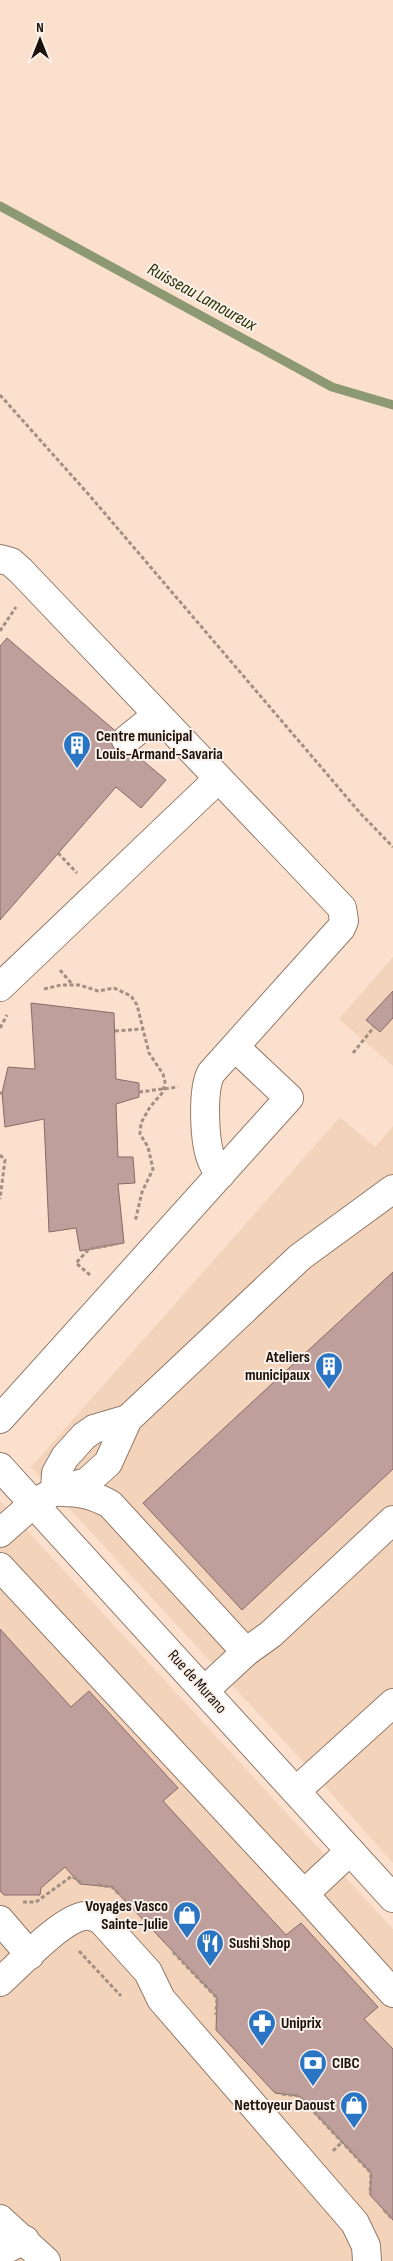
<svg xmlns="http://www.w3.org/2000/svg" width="393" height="2261" font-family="'Sofia Sans Condensed',sans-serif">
<rect width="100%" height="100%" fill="#fbe0ce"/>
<g fill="#f4d3bb">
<polygon points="393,957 393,1066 339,1019"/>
<polygon points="340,1117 375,1147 393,1126 393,1863 304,1763 31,1467"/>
<polygon points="0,1501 393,1929 393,2261 0,2261"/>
</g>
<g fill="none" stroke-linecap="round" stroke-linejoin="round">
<polyline stroke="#8d9972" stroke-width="9" points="0,206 332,387 393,405"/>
</g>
<g fill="#bf9f9c" stroke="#886a67">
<polygon points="7,638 126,740 143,755 141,759 166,780 141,808 116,787 0,920 0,646"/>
<polygon points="393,991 393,1018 380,1032 366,1020"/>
<polygon points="31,1003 114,1013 116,1079 139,1083 139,1097 116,1104 118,1157 133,1157 135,1183 118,1184 124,1243 80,1251 76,1228 49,1232 44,1119 5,1127 2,1093 8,1067 35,1069"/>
<polygon points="393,1272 393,1469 242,1610 143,1503"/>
<polygon points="0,1629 71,1707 89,1691 178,1788 163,1801 286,1935 301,1923 378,2007 364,2019 393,2049 393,2220 370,2195 371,2173 299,2096 275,2093 216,2030 217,1998 112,1887 80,1884 65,1867 41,1888 40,1895 4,1895 0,1891"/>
</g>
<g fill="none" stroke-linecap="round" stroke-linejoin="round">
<g stroke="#927a69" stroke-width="30">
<g id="minor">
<path d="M0,559L11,562L21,571L342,908L344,921L341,928L211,1073C202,1090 204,1143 212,1161C214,1166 217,1170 221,1174"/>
<polyline points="126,740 157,715"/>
<polyline points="0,987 218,779"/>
<polyline points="0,1419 289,1098 235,1047"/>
<polyline points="0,1467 393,1898"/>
<polyline points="55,1491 56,1473 65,1457 84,1436 94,1429 128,1419"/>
<path d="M61,1492C81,1492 93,1495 110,1504L246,1652"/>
<polyline points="0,1533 33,1504 55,1491 87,1482 108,1463 128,1419 300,1257 393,1189"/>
<polyline points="0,1567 304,1894 393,1993"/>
<polyline points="205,1690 246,1652 271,1634 393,1520"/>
<polyline points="296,1791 393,1703"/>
<polyline points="304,1894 350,1851"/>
<polyline points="0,1920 30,1955"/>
<path d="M0,1982C19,1965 60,1920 84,1916C91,1915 97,1918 102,1921L148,1972L161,1999L355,2223L366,2246L367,2261"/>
<polyline points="0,2219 46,2261"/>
<polyline points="0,2252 25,2240"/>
</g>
</g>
<g stroke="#a38f82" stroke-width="3" stroke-dasharray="4 2.5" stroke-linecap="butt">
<polyline points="0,395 90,496 361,814 393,847"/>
<polyline points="0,631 16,607"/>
<polyline points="58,853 77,873"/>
<polyline points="60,970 72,984"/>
<polyline points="44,989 61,985 80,985 98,991 114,988 131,996 137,1005 149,1053 163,1074 165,1082 163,1092 150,1107 141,1123 140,1134 148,1147 153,1169 142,1192 135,1222"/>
<polyline points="0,1028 7,1015"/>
<polyline points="115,1031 143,1029"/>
<polyline points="353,1053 374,1027"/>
<polyline points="139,1092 178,1087"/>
<polyline points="0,1093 2,1093"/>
<polyline points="0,1155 5,1160 0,1199"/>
<polyline points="90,1275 76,1263 89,1249 117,1244"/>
<polyline points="98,1885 112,1887 119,1894"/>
<polyline points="23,1902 36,1902 72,1876 82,1884"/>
<polyline points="79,1951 121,1996"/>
<polyline points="173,1952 217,1998 216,2015"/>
<polyline points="282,2094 299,2096 371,2173 370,2194"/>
<polyline points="333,2151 342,2142"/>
<polyline points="384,2210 393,2220"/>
</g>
<use href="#minor" stroke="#fff" stroke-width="28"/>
</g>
<defs>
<g id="building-pin" transform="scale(1.4375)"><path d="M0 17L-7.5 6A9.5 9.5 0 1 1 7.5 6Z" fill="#2975c4" stroke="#fcf1ea"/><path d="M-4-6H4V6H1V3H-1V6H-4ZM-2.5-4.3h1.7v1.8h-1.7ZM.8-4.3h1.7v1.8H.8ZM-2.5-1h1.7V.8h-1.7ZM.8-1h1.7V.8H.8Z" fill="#fff"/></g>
<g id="shop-pin" transform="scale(1.4375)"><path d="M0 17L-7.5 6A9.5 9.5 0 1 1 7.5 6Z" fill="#2975c4" stroke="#fcf1ea"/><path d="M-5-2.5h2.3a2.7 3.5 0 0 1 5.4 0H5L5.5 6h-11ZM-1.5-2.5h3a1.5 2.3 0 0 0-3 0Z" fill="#fff"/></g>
<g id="restaurant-pin" transform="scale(1.4375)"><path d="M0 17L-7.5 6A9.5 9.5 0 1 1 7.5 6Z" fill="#2975c4" stroke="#fcf1ea"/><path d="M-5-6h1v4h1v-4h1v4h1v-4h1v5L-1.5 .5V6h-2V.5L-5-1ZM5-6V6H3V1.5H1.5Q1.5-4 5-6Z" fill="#fff"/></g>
<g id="pharmacy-pin" transform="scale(1.4375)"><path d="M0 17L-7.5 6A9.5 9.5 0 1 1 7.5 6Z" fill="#2975c4" stroke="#fcf1ea"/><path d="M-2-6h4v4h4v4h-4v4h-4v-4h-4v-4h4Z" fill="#fff"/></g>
<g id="bank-pin" transform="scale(1.4375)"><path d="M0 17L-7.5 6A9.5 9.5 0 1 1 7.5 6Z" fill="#2975c4" stroke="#fcf1ea"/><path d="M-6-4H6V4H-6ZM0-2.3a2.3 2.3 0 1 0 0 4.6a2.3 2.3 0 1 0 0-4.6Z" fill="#fff"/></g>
</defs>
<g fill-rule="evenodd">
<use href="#building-pin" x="77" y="745"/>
<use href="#building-pin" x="329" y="1366"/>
<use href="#shop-pin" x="187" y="1915"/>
<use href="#restaurant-pin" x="210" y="1943"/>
<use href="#pharmacy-pin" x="262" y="2023"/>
<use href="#bank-pin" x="313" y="2063"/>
<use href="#shop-pin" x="354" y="2105"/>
</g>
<g text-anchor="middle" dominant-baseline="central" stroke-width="4" stroke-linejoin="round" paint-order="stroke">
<g font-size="16" font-weight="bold" fill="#1a110b" stroke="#fcf1ea" text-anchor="start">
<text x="96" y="736">Centre municipal<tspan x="96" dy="18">Louis-Armand-Savaria</tspan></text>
<text x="310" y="1357" text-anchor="end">Ateliers<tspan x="310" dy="18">municipaux</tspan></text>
<text x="168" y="1906" text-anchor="end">Voyages Vasco<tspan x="168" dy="18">Sainte-Julie</tspan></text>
<text x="229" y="1943">Sushi Shop</text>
<text x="281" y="2023">Uniprix</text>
<text x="332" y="2063">CIBC</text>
<text x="335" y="2105" text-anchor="end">Nettoyeur Daoust</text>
</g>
<g font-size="16" fill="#1a110b" stroke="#fcf1ea">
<text transform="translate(197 1682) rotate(48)">Rue de Murano</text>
</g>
<g font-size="18" font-style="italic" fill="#253001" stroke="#fcf1ea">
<text transform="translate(202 297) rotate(29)">Ruisseau Lamoureux</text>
</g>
</g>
<g transform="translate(40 40)" stroke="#fcf1ea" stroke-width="4" paint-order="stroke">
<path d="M0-4L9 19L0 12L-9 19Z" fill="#1a110b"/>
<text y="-8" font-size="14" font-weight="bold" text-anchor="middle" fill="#1a110b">N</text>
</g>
</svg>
